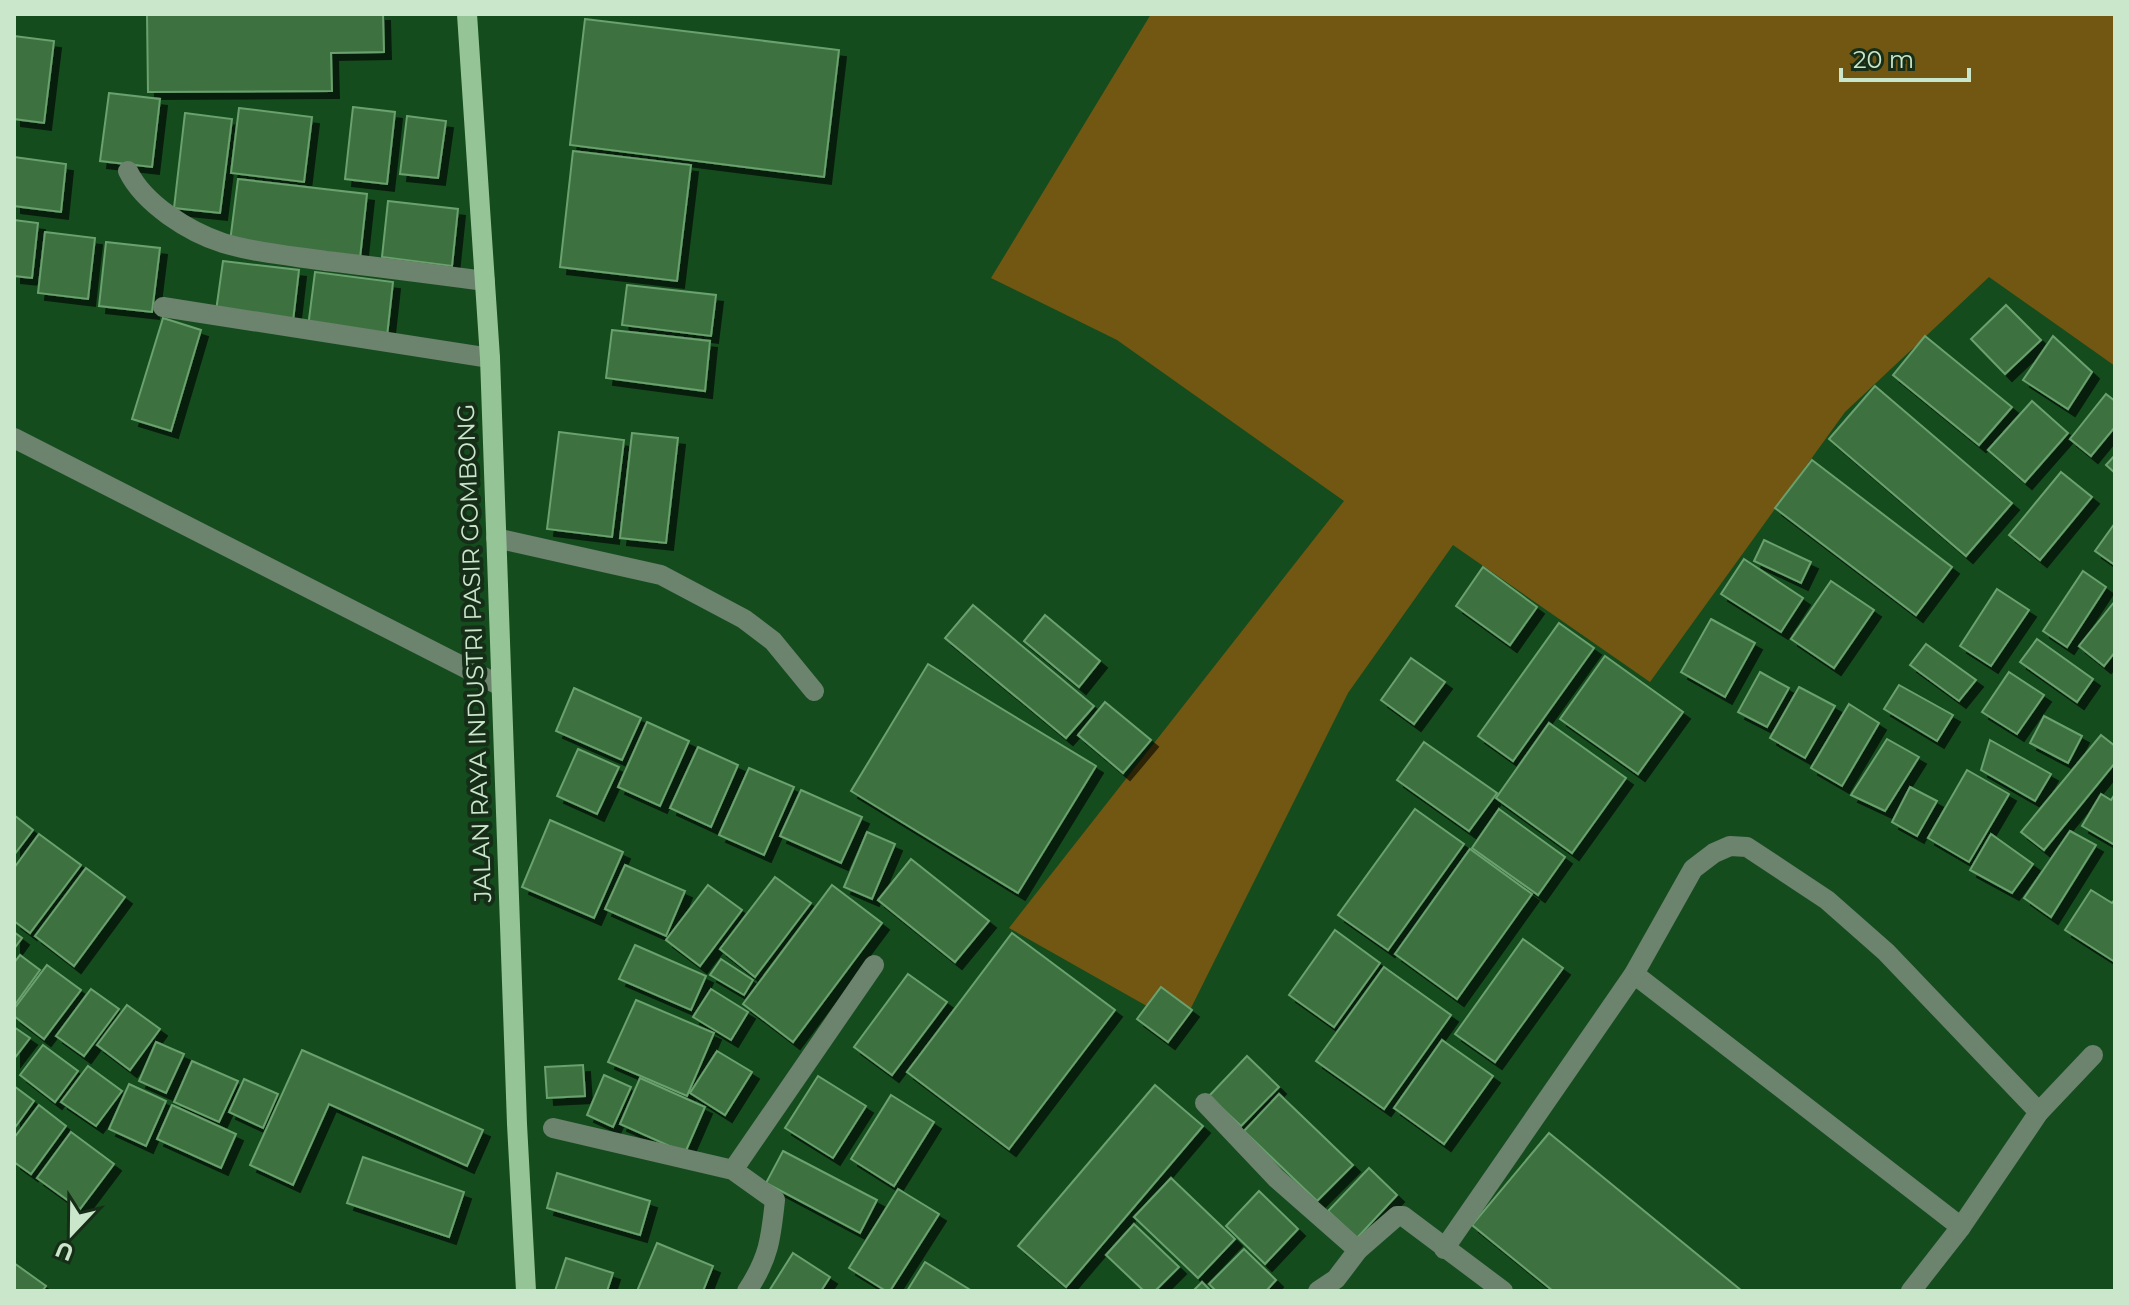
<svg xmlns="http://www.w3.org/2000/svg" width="2129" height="1305" font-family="Montserrat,sans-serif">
<defs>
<filter id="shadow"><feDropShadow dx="7" dy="7" stdDeviation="0" flood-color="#0009"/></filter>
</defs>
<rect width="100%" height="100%" fill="#154c1d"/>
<polygon fill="#715712" points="1151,14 2115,14 2115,366 1989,277 1845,412 1650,682 1453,545 1348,693 1182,1026 1009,928 1344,501 1117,340 991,278"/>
<g fill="#3d7241" stroke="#6aa16e" stroke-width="2" filter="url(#shadow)">
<polygon points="147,14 383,14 384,52 331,53 332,91 148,92"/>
<polygon points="585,19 839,50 824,177 570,145"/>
<polygon points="14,36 54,41 44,123 14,119"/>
<polygon points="109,93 160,99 152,167 100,161"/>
<polygon points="353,107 395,112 387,184 345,179"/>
<polygon points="239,108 312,117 304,182 231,173"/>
<polygon points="185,113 232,119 220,213 174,208"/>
<polygon points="407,116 446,121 438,178 400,174"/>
<polygon points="573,151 691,165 677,281 560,267"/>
<polygon points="14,157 66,164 61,212 14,206"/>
<polygon points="238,179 367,194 360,258 230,242"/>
<polygon points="388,201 458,209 452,266 382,257"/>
<polygon points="14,220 38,223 32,278 14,276"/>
<polygon points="45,232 95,238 88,299 38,293"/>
<polygon points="106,242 160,248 152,312 99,306"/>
<polygon points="223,261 299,270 293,321 216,311"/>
<polygon points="315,272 393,282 387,336 308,327"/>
<polygon points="627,285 716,295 711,336 622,325"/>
<polygon points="2006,305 2041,340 2005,374 1971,339"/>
<polygon points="163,318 201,330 171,431 132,419"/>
<polygon points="612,330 710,341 705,391 606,378"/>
<polygon points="1925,336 2012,407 1979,445 1893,375"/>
<polygon points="2053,336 2092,372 2068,409 2023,380"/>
<polygon points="1875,386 2012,503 1966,556 1829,439"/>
<polygon points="2106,394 2115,401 2115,427 2091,456 2070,439"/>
<polygon points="2032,401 2068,433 2025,482 1988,450"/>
<polygon points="559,432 624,440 612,537 547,529"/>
<polygon points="632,433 678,438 666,543 620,538"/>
<polygon points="2115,455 2115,473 2106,465"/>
<polygon points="1812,460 1952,567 1916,615 1775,508"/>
<polygon points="2061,472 2092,497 2040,560 2009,535"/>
<polygon points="2115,523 2115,565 2095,551"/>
<polygon points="1764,540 1811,562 1801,583 1754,561"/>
<polygon points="1744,559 1803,598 1781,632 1721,594"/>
<polygon points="1483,567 1537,607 1510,645 1456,606"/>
<polygon points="2083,571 2106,587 2067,647 2043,631"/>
<polygon points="1831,581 1874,610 1834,668 1791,639"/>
<polygon points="1997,589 2029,610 1991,666 1960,646"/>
<polygon points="2115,601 2115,652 2104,666 2079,646"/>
<polygon points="973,605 1094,706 1066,738 945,638"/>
<polygon points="1045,615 1100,661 1079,687 1024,641"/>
<polygon points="1711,619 1755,643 1725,697 1681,672"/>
<polygon points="1559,623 1594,648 1513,761 1478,736"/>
<polygon points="2037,639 2093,679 2077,702 2020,662"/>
<polygon points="1926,644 1976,680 1959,701 1910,665"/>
<polygon points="1605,656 1683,712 1638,774 1560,719"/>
<polygon points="1411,658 1445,682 1414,724 1381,700"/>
<polygon points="928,664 1096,766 1018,893 851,791"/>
<polygon points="1760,672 1789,688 1767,727 1738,712"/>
<polygon points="2009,672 2044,695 2017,734 1982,712"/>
<polygon points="1899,685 1953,715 1937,741 1884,709"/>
<polygon points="1799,687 1835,706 1805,758 1770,738"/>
<polygon points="574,688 641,718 622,760 556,731"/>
<polygon points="1105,702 1151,740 1123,773 1078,735"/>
<polygon points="1849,704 1879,723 1842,786 1811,768"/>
<polygon points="2044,716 2082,736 2068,763 2030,743"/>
<polygon points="647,722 689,741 660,806 618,787"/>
<polygon points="1549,723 1626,778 1572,853 1496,798"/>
<polygon points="2101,735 2115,746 2115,763 2044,850 2021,832"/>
<polygon points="1887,739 1919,757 1885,811 1851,795"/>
<polygon points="1990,740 2051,774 2035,801 1981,770"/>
<polygon points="1424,742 1497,793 1469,831 1397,780"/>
<polygon points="698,747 738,765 711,827 670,808"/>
<polygon points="578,749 619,767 597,814 557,796"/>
<polygon points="749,768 794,787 764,855 719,835"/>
<polygon points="1967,770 2009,794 1969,862 1928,838"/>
<polygon points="1910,787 1937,801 1917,836 1892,822"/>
<polygon points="801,790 862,817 841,863 780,836"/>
<polygon points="2101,794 2111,800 2115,794 2115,845 2082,826"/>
<polygon points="1415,809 1464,844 1388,950 1338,915"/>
<polygon points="1499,809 1565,857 1538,895 1472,848"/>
<polygon points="14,815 33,830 14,855"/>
<polygon points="550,820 623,852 594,918 522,887"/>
<polygon points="2070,831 2096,845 2051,917 2024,898"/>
<polygon points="867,832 895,844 872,899 844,887"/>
<polygon points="39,834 81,865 30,933 14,921 14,868"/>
<polygon points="1991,834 2033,864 2012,893 1970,870"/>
<polygon points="1470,849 1532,894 1457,999 1395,954"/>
<polygon points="911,859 989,921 955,962 878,900"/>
<polygon points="625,865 685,891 666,936 605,909"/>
<polygon points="86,868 125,897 74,966 35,936"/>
<polygon points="775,877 811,903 755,977 720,949"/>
<polygon points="708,885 742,910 700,966 666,940"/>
<polygon points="832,885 882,923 793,1042 743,1004"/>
<polygon points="2091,890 2112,903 2115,899 2115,962 2065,930"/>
<polygon points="1335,930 1380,963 1334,1027 1289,995"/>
<polygon points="14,932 22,938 14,949"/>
<polygon points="1012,933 1115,1010 1009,1149 907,1072"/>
<polygon points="1523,939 1563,968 1495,1062 1455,1034"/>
<polygon points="635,945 706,976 691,1010 619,979"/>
<polygon points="20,955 40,970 14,1006 14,963"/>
<polygon points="721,959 753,980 744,995 710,975"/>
<polygon points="47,965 81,990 44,1039 14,1016 14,1009"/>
<polygon points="1384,967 1451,1015 1384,1109 1316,1061"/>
<polygon points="908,974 947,1002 892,1075 854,1047"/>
<polygon points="1161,987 1192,1010 1168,1042 1137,1019"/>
<polygon points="91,989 119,1009 84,1056 56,1036"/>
<polygon points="711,989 748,1012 731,1040 693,1017"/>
<polygon points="636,1000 714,1033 687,1096 608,1062"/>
<polygon points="127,1005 160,1029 130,1070 97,1045"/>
<polygon points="14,1027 30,1038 14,1059"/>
<polygon points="1442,1040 1493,1076 1444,1144 1394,1108"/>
<polygon points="156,1042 184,1054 166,1093 139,1081"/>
<polygon points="43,1045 78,1071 55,1102 20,1075"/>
<polygon points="302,1050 483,1130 467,1166 329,1104 293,1185 250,1165"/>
<polygon points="717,1051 752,1072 725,1115 690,1093"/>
<polygon points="1247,1056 1279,1087 1241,1126 1209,1096"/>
<polygon points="192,1061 238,1081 219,1122 174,1102"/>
<polygon points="583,1065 585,1096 547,1098 545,1067"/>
<polygon points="88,1066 122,1091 96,1126 61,1102"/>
<polygon points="604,1075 631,1087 613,1127 587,1115"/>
<polygon points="818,1076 866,1106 833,1158 785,1128"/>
<polygon points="640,1078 705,1107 685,1153 620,1124"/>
<polygon points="244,1079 278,1094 263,1128 229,1112"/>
<polygon points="129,1084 166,1101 146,1146 109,1129"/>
<polygon points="1155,1085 1203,1126 1066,1287 1018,1246"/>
<polygon points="14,1086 34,1101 14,1129"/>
<polygon points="1279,1094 1353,1165 1317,1201 1244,1131"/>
<polygon points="891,1095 934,1122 894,1186 851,1159"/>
<polygon points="39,1105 66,1126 31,1174 14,1162 14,1138"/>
<polygon points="172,1105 236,1134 221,1168 157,1139"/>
<polygon points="71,1132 114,1164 80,1209 37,1178"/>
<polygon points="1549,1133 1742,1291 1553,1291 1472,1225"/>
<polygon points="783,1151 877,1200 860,1233 766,1183"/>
<polygon points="363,1157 464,1192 449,1237 347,1203"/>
<polygon points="1369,1168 1397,1195 1357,1238 1328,1211"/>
<polygon points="557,1173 650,1201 640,1235 547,1208"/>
<polygon points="1171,1178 1235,1239 1198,1278 1134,1217"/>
<polygon points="898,1189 939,1214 890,1291 886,1291 849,1268"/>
<polygon points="1259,1191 1298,1229 1265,1264 1226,1226"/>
<polygon points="1134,1224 1179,1267 1155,1291 1144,1291 1106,1255"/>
<polygon points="657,1243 713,1266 703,1291 637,1291"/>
<polygon points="1244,1249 1276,1280 1266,1291 1216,1291 1209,1284"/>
<polygon points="793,1253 830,1277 821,1291 769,1291"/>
<polygon points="566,1258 613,1273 607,1291 555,1291"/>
<polygon points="925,1262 972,1291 907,1291"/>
<polygon points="14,1263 46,1286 42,1291 14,1291"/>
<polygon points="1202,1282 1211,1291 1193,1291"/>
</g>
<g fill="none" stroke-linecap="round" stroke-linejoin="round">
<g stroke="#6c836d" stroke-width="20">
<path d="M128,171C144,204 189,232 223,243C256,253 293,256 326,261C379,267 432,274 485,281"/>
<polyline points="163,307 490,358"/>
<polyline points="14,438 501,686"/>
<polyline points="496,538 661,575 744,619 773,641 814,691"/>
<polyline points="1634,974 1961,1227"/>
<polyline points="1205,1103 1276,1178 1358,1250"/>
<path d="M553,1128L733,1170L775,1200C771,1238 769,1258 747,1291"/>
<polyline points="733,1170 874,965"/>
<polyline points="1444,1249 1634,974 1693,869 1714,853 1730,846 1747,847 1827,900 1886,952 2039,1112"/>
<polyline points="1318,1291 1336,1279 1358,1250 1397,1216 1403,1216 1503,1291"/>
<polyline points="1911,1291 1961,1227 2039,1112 2093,1055"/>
</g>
<polyline stroke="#95c597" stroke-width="20" points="467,14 490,358 517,1124 526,1291"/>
</g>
<g text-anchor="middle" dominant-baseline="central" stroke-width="8" stroke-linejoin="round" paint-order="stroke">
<g font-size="24" fill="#cbe7cb" stroke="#162d18">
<text transform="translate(474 653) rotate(-92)">JALAN RAYA INDUSTRI PASIR GOMBONG</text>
</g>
</g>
<rect width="2129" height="1305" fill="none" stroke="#cbe7cb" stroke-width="32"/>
<g transform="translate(72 1233) rotate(202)" stroke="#162d18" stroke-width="6" paint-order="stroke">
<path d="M0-6L14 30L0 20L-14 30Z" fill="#cbe7cb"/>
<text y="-12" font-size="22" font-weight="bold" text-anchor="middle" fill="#cbe7cb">U</text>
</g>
<path d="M1841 68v12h128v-12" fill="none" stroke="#cbe7cb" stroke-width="4"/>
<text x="1853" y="68" font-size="24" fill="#cbe7cb" stroke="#162d18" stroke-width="6" paint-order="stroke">20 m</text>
</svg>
